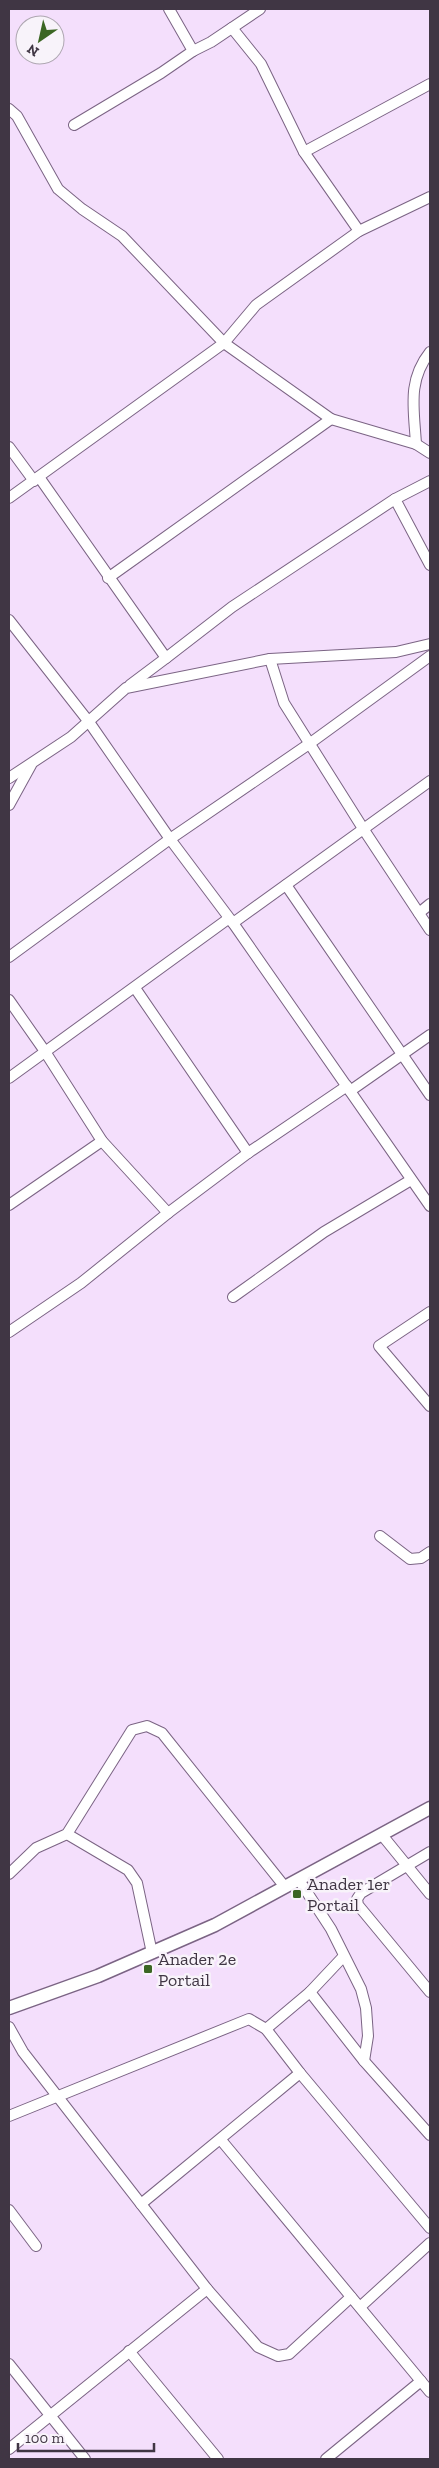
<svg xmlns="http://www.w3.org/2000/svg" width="439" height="2468" font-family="'Zilla Slab',serif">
<rect width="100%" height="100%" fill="#f4dffc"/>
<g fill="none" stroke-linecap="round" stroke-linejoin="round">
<g stroke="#7b6484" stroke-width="12">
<g id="minor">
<polyline points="169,9 193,51"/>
<polyline points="232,28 261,64 304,152 359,231"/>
<polyline points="9,109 17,116 58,189 82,209 122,236 224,343 331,419 416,444 430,453"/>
<polyline points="74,125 161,73 193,51 211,42 260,9"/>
<polyline points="304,152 430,84"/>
<path d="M416,444C414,409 407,381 430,352"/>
<polyline points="9,447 34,481"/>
<polyline points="39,477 166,658 130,685"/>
<polyline points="9,498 224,343 256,305 359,231 430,197"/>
<polyline points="395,499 430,565"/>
<polyline points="108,578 331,419"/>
<polyline points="9,620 89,722 170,839 233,923 430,1206"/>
<polyline points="166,658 232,607 395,499 430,481"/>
<polyline points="270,659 284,703 364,830 430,930"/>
<polyline points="9,778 71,737 126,688 270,659 396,652 430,644"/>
<polyline points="9,805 31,765"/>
<polyline points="286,885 430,1095"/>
<polyline points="419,913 430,904"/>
<polyline points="233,923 430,781"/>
<polyline points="9,957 170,839 309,744 430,656"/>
<polyline points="135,988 248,1153"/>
<polyline points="9,1000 44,1050 102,1141 168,1213"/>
<polyline points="9,1078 228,919"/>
<polyline points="350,1091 430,1035"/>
<polyline points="9,1205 102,1141"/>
<polyline points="233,1297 324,1232 411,1180"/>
<polyline points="430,1312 379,1346 430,1406"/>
<polyline points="9,1332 81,1283 168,1213 248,1153 347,1086"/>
<polyline points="380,1536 410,1559 421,1558 430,1552"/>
<polyline points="67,1834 128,1870 137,1883 152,1953"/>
<polyline points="382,1835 430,1894"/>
<polyline points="430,1852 361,1893 357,1899 358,1905 430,1992"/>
<polyline points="9,1874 36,1848 67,1834 132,1730 147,1726 162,1733 285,1887"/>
<polyline points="299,1880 331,1929 361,1989 366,2008 368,2036 364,2061"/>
<polyline points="310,1992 364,2061 430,2135"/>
<polyline points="9,2027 23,2052 207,2289 258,2347 278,2356 289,2354 351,2297"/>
<polyline points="266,2029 310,1992 343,1957"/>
<polyline points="9,2116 249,2019 266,2029 300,2073 430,2228"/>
<polyline points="221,2140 430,2392"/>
<polyline points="141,2204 300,2073"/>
<polyline points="9,2210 36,2246"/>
<polyline points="360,2307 430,2243"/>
<polyline points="129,2351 218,2459"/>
<polyline points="9,2364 85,2459"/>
<polyline points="9,2449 207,2289"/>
<polyline points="326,2459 421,2381"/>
</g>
</g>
<g stroke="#7b6484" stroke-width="15">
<polyline id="tertiary" points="9,2008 98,1976 215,1925 430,1808"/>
</g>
<use href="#minor" stroke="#fff" stroke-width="10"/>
<use href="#tertiary" stroke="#fff" stroke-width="12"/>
</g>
<g fill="#3b6623" stroke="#f8f3fa" stroke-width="2">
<rect x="292" y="1889" width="10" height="10" rx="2.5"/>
<rect x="143" y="1964" width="10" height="10" rx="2.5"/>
</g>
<g text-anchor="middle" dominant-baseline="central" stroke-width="5" stroke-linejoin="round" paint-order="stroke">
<g font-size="18" fill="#403644" stroke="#f8f3fa" text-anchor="start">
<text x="307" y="1884">Anader 1er<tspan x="307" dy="21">Portail</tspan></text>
<text x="158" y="1959">Anader 2e<tspan x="158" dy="21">Portail</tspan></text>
</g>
</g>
<rect width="439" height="2468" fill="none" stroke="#403644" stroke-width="20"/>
<g transform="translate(40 40) rotate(214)"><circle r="24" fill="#f8f3fa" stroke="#aea7b1"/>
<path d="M0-4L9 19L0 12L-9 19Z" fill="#3b6623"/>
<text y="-8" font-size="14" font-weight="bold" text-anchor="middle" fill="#403644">N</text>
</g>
<path d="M18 2443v8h136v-8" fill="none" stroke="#403644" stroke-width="2.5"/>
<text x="25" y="2443" font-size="15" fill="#403644" stroke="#f8f3fa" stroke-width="4" paint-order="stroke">100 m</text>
</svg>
